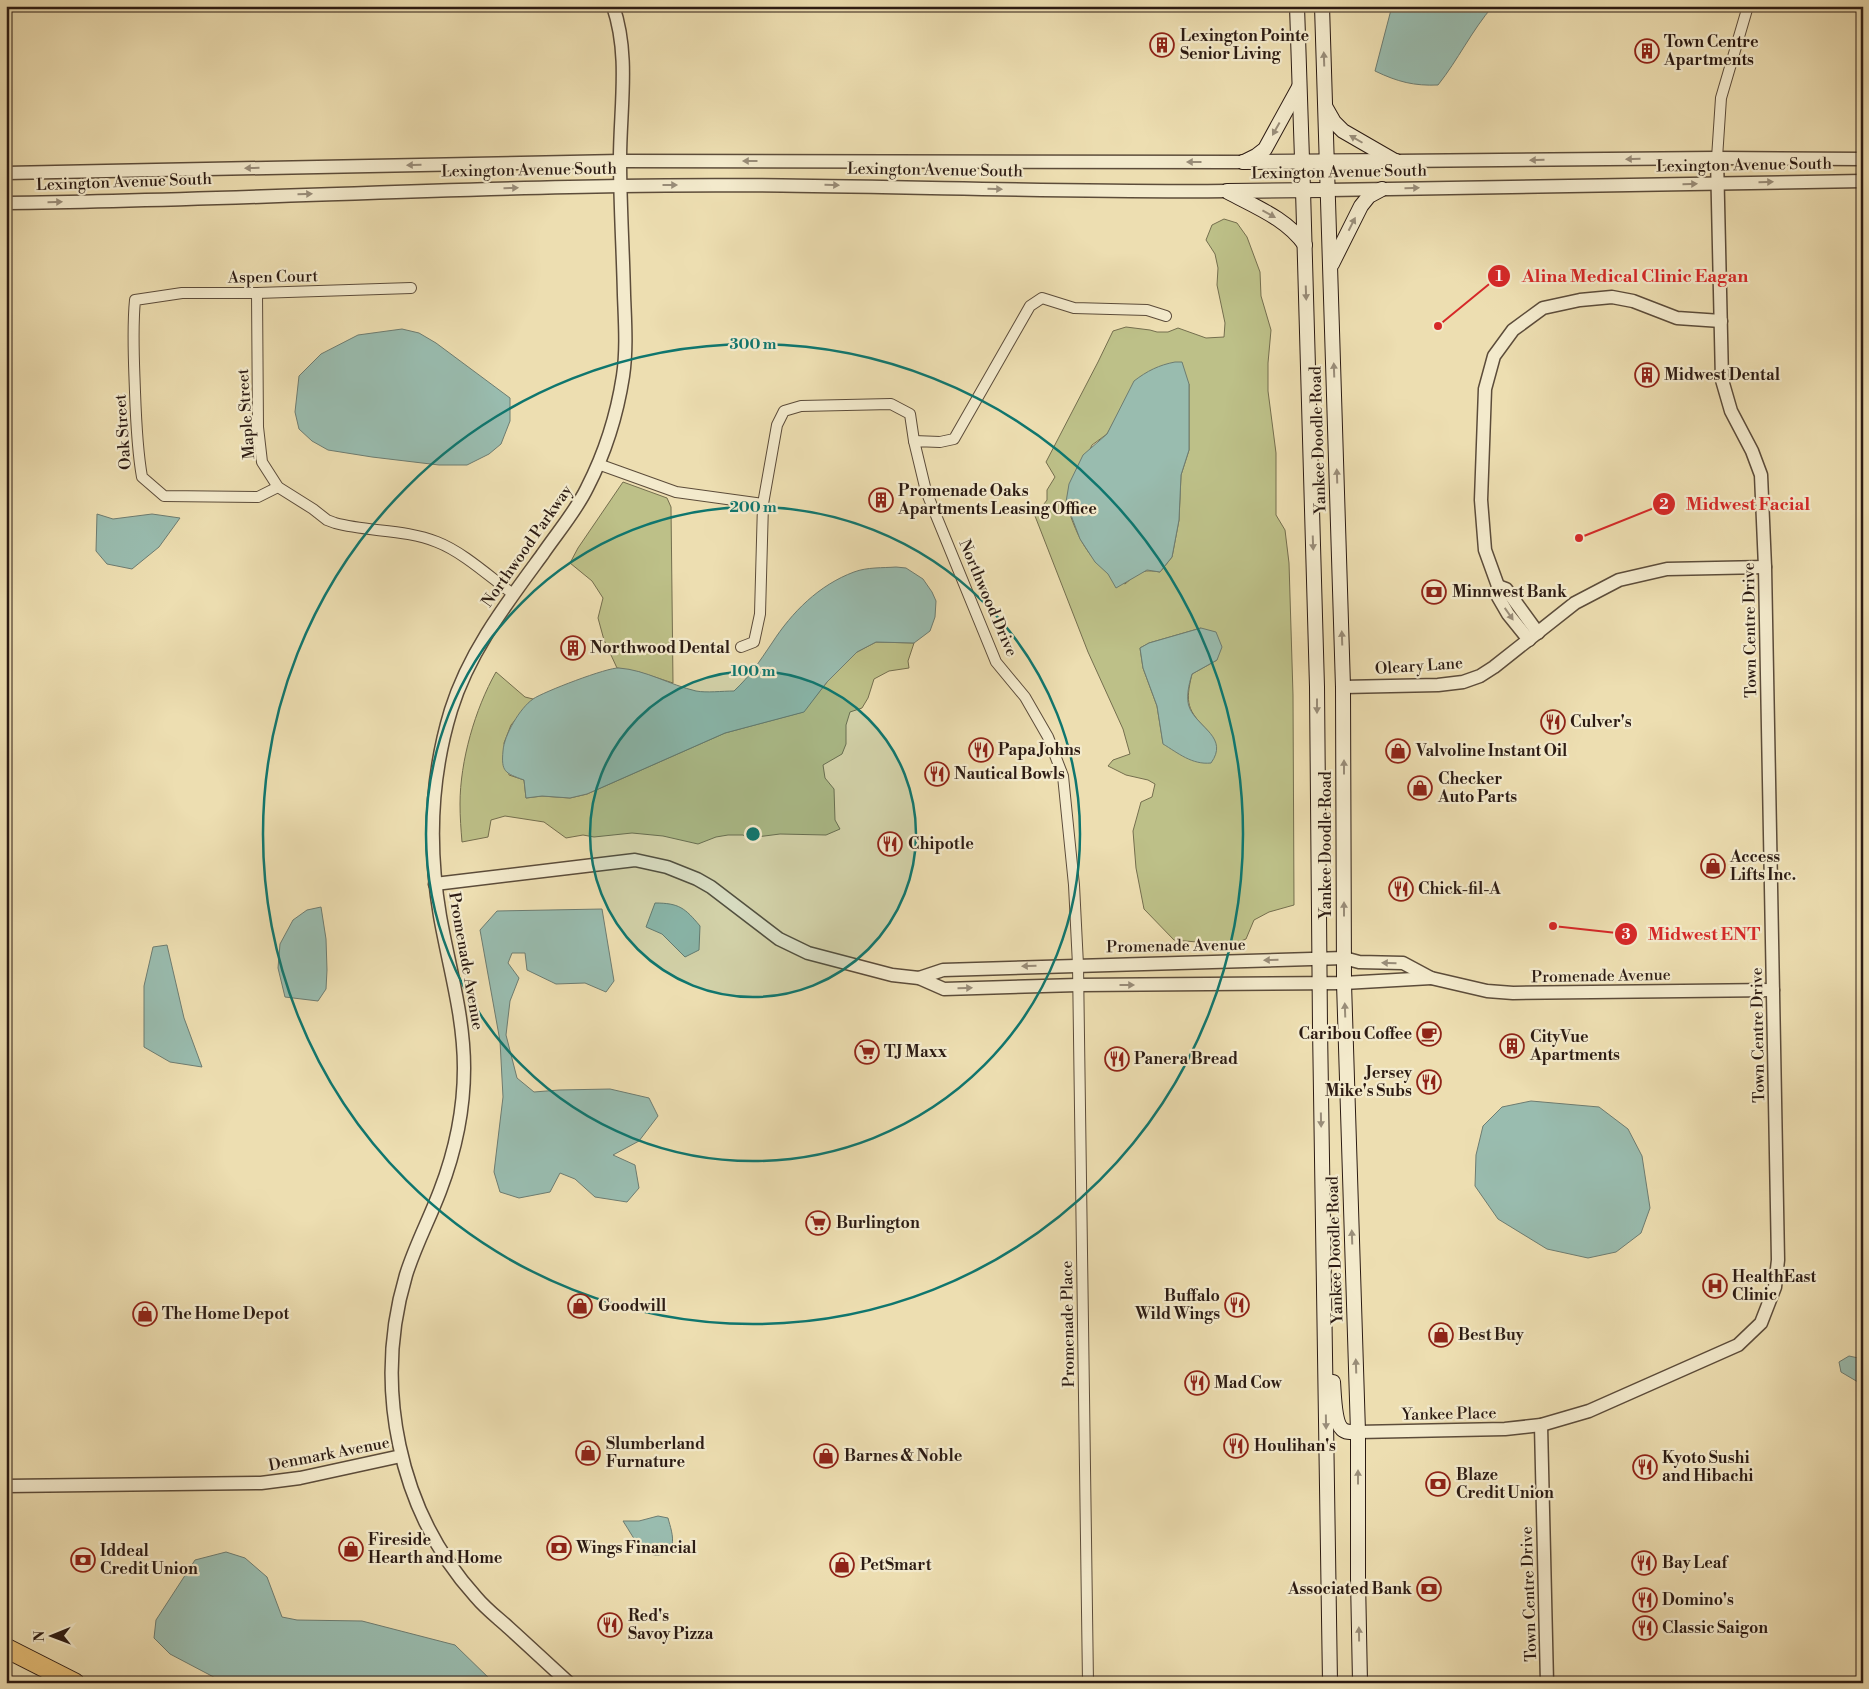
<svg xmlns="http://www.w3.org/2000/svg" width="1869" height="1689" font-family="'Libre Bodoni',serif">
<rect width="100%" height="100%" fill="#eddeb1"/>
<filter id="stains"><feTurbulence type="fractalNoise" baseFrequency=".004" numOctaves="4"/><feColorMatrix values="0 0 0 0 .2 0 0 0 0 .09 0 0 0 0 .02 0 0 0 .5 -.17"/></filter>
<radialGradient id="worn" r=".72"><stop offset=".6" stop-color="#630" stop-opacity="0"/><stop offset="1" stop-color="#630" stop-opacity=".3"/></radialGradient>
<g fill="#bdc088" stroke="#746e4e" fill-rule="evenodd">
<path d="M1224,219L1237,223L1247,237L1260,272L1261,296L1271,330L1268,363V391L1276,453V515L1285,530L1289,563L1293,695L1294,905L1269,912L1254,920L1246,939L1231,945L1174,940L1144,909L1136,868L1133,831L1141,802L1152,797L1155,784L1148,780L1126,775L1108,766L1113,760L1130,754L1123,729L1088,652L1035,516L1047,500V490L1055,477L1046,462L1098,362L1113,331L1126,327L1150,330L1157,332H1168L1178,328L1206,338L1224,337L1225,323L1217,285L1218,268L1215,254L1206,240L1212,225ZM1189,384V450L1181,475L1179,520L1172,557L1160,572C1142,569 1139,572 1125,584C1090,563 1078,541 1066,502L1092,445L1107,434L1121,409ZM1201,628L1217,660L1192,674C1185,703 1187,710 1208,731L1163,743L1157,706L1143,668L1140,648L1149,643Z"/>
<polygon points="623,482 667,498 671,507 673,683 639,672 617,668 604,640 598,618 603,598 592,581 570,563 578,548"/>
<path d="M876,642L914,643L908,661L909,668L889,671L874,679L868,698L862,708L850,712L846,725V744L842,754L823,765L825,778L834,789L835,820L840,829L826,835L780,834L749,838L743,835H728L716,837L698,844L663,836L632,833L594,837L583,835L566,838L544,822L505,816L491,820L488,837L462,842C461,830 460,817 460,804C460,761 475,709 496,672L525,697L533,699L511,725L504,743L509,775L524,780L526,798L542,796L570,798L587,794L725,733L803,712L827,682L857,652Z"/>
</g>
<g fill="#99bcaf" stroke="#6d7c71">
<path d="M1392,6H1493C1472,30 1458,60 1438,85C1414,86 1398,82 1375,71Z"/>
<polygon points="402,329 419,333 436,343 510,398 510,421 501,444 489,454 467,465 439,465 372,457 328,450 312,441 299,429 295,412 299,376 321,354 358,335"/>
<path d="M1175,362H1182L1189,384V450L1181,475L1179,520L1172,557L1160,572L1147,570L1116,588L1108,574L1095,562L1080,539L1066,502L1069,484L1083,455L1107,434L1134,381C1147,371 1159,365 1175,362Z"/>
<polygon points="97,514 113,519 152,514 180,518 159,547 132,569 107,564 96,551"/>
<path d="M896,567L906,568L923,579L932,592L936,601L935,617L930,631L914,643L876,642L857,652L827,682L804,712L725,733L587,794L570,798L542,796L526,798L524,780C505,773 501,772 503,751C504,735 520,708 533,699C543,692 608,667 619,668C646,670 670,685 696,691C707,693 722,691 734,691C751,675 759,662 772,643C792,612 819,585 854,572C867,567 883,568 896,567Z"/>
<path d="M1201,628L1216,632L1222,647L1217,660L1192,674C1189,684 1185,699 1190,709C1199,728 1229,738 1211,763C1192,765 1178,753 1163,744L1157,706L1143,668L1140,648L1149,643Z"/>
<path d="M655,903C679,903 685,908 700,926L699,950L685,957L662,934L646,927Z"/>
<polygon points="321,907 326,939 327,970 326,989 318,1001 285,997 278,968 280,944 293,920 307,910"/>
<polygon points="602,909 614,981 606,992 585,983 556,984 527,970 525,953 512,953 508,963 519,978 510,1001 506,1035 517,1078 534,1092 559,1090 610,1089 649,1098 658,1116 639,1141 613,1155 635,1165 639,1188 627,1202 595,1197 575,1179 560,1173 550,1192 519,1198 500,1192 494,1172 503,1097 500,1041 480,930 497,911"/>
<polygon points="167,945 184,1018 202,1067 170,1062 144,1047 144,986 153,947"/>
<polygon points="1531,1101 1599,1107 1628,1129 1642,1156 1650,1208 1641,1233 1616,1252 1588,1258 1547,1249 1498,1219 1475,1186 1476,1155 1483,1126 1502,1107"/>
<polygon points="1849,1356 1863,1359 1863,1385 1841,1372 1839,1362"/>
<path d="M658,1516L668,1518C670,1526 674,1536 672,1545C668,1558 651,1557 643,1550C635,1542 629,1530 623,1521H639Z"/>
<polygon points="226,1552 245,1558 267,1577 282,1617 297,1620 362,1621 455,1645 494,1683 225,1683 170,1654 154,1638 156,1620 195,1560"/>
</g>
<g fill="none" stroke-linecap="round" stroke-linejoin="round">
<g stroke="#5c4c3a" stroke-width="12">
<g id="minor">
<polyline points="1717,158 1721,98 1748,6"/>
<path d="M257,293L258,427L262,462L278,487L313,509L327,520L335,523C368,532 405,529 437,542C463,552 490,577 513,594"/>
<polyline points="598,464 676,492 763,504 777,425 784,411 801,406 891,404 910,414 914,441"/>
<path d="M278,487L258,497L164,496L142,477C137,449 136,421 135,392C134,361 132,330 135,300L182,293H257L411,288"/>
<polyline points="741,647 754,642 760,614 763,504"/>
<polyline points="1088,1683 1078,965 1074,885 1063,776 1048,737 1025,697 996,662 926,491 914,441 940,442 954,439 1030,306 1042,298 1074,308 1147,310 1166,316"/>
</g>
</g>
<g stroke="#5c4c3a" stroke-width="15">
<g id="tertiary">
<polyline points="1396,161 1717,158 1863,159"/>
<polyline points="6,173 620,161 1243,162"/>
<polyline points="1328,190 1863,181"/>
<path d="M6,203C211,201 415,189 620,186C822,182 1024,193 1227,191"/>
<polyline points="1498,586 1506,589 1538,633"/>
<polyline points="1529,640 1508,614 1497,595 1498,586 1485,550 1481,500 1485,389 1494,356 1513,330 1543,308 1580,300 1612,297 1633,301 1677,318 1721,321"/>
<polyline points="1343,687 1438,685 1463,682 1480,676 1494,667 1575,603 1619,580 1667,569 1765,567"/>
<polyline points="435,884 635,860 667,867 697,879 711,887 779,939 808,953 892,975 919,978 944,989 1078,985 1344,983 1431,978"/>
<polyline points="919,978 943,970 1344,958 1359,962 1403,963 1431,978 1487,991 1513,993 1773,990"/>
<polyline points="1541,1425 1547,1683"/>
<polyline points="1358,1432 1505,1429 1541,1425 1589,1411 1738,1345 1761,1323 1775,1287 1778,1260 1765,567 1761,475 1752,451 1731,411 1722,380 1717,158"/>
<polyline points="6,1486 261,1483 300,1478 401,1456"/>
<path d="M569,1683C549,1665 529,1646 509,1628C498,1618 486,1609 476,1597C398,1511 373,1386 406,1275C415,1246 429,1220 440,1191C455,1152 464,1110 464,1068C464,1016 449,967 440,916C428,846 430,779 451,710C469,652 506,604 542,555C557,533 576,511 587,488C605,453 617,415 623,376C627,349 625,322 624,295C623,250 620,204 620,159C620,108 630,55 613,6"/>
</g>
</g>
<g stroke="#2c1b13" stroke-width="16">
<g id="secondary">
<polyline points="1297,6 1303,190 1317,687 1320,1027 1330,1683"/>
<polyline points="1322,6 1343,687 1344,983 1358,1432 1358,1579 1360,1683"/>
<polyline points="1326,108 1334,122 1343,131 1395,161"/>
<polyline points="1243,162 1396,161"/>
<polyline points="1244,162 1256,156 1265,149 1299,87"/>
<polyline points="1227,191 1328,190"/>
<path d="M1228,192C1256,207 1287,219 1305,245"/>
<polyline points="1332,264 1361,206 1369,196 1382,189"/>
<path d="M1333,1382C1334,1393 1334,1422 1342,1429C1346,1433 1353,1432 1358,1432"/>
</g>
</g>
<g stroke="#2c1b13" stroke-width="21">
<polyline id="motorway" points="6,1648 75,1683"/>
</g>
<use href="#minor" stroke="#f3eacc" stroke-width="10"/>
<use href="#tertiary" stroke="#f3eacc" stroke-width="12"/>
<use href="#secondary" stroke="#f3eacc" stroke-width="14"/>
<use href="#motorway" stroke="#e6bf78" stroke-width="19"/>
</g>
<defs><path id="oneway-solid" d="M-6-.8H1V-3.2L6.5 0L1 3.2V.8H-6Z" transform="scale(1.25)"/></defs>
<g fill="#998d79">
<use href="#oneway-solid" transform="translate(1324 59) rotate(-92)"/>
<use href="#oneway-solid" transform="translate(1276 129) rotate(119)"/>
<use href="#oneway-solid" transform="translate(1356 139) rotate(-150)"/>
<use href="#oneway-solid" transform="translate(1633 159) rotate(179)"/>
<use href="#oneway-solid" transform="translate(1537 160) rotate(179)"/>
<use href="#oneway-solid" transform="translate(750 161) rotate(-180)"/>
<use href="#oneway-solid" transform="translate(1194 162) rotate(-180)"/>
<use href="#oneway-solid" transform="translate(414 165) rotate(179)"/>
<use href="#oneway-solid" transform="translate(252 168) rotate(179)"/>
<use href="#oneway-solid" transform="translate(1766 182) rotate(-1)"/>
<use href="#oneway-solid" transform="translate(1690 184) rotate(-1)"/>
<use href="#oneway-solid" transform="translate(670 185)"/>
<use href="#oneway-solid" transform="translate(832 185) rotate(2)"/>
<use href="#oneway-solid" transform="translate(511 188) rotate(-1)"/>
<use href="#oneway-solid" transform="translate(1412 188) rotate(-1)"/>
<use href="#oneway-solid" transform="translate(995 189) rotate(1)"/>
<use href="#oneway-solid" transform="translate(305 194) rotate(-2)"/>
<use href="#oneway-solid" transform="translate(55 202) rotate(-1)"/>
<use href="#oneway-solid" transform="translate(1269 214) rotate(29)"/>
<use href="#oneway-solid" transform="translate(1352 224) rotate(-63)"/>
<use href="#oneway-solid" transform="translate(1306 293) rotate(88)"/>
<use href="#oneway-solid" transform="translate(1334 370) rotate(-92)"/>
<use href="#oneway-solid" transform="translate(1337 476) rotate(-92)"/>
<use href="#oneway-solid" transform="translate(1313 543) rotate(88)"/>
<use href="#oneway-solid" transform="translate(1509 614) rotate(55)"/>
<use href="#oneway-solid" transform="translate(1342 638) rotate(-92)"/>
<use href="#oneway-solid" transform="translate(1317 706) rotate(90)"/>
<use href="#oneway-solid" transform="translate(1344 767) rotate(-90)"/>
<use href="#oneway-solid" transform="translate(1344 909) rotate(-90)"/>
<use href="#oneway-solid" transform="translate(1271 960) rotate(179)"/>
<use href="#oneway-solid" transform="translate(1389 963) rotate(-178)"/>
<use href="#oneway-solid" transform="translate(1029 966) rotate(178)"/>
<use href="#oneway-solid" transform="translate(1127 985)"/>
<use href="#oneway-solid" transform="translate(965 988) rotate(-2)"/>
<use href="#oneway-solid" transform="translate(1345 1010) rotate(-92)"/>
<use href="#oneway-solid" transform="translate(1321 1120) rotate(89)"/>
<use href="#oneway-solid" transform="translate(1352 1237) rotate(-92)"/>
<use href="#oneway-solid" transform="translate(1356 1366) rotate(-92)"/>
<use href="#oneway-solid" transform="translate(1326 1422) rotate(89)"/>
<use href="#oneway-solid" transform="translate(1358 1477) rotate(-90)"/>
<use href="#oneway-solid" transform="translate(1359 1634) rotate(-91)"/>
</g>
<circle cx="753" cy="834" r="163" fill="#0f766e" fill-opacity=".12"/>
<g fill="none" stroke="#0f766e" stroke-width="2.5">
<circle cx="753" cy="834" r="163"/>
<circle cx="753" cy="834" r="327"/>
<circle cx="753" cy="834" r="490"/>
</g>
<defs>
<g id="building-ring" transform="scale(1.25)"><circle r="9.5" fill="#f3eacc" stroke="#8f2418" stroke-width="1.5"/><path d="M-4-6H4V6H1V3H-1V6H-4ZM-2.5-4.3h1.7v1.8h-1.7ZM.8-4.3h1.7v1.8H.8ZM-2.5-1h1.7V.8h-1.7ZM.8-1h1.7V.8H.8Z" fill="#8f2418"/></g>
<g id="bank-ring" transform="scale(1.25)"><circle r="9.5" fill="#f3eacc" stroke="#8f2418" stroke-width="1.5"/><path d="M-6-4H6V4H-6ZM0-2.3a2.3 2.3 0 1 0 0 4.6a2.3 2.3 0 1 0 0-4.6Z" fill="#8f2418"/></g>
<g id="restaurant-ring" transform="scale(1.25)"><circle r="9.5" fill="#f3eacc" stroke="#8f2418" stroke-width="1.5"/><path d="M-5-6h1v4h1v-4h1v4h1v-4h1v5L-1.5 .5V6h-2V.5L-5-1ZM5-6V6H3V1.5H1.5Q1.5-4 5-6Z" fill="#8f2418"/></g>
<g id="shop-ring" transform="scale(1.25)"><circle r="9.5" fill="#f3eacc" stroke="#8f2418" stroke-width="1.5"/><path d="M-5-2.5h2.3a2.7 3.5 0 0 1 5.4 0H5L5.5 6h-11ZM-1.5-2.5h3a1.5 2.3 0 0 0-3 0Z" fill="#8f2418"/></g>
<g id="cafe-ring" transform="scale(1.25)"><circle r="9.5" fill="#f3eacc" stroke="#8f2418" stroke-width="1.5"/><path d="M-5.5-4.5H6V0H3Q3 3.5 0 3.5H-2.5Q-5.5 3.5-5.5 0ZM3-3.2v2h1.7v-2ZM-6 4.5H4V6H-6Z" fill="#8f2418"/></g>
<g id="supermarket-ring" transform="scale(1.25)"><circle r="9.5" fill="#f3eacc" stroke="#8f2418" stroke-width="1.5"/><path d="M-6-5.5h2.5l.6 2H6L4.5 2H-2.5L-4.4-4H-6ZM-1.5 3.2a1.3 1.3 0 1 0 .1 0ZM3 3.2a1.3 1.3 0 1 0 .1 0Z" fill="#8f2418"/></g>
<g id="hospital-ring" transform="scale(1.25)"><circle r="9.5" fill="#f3eacc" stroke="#8f2418" stroke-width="1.5"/><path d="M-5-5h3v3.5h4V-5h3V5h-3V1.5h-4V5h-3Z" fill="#8f2418"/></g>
</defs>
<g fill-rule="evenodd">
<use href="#building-ring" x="1162" y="45"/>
<use href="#building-ring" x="1647" y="51"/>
<use href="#building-ring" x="1647" y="375"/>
<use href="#building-ring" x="881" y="500"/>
<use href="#bank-ring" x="1434" y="592"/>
<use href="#building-ring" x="573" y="648"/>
<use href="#restaurant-ring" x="1553" y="722"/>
<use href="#restaurant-ring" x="981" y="750"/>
<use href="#shop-ring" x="1398" y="751"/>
<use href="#restaurant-ring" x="937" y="774"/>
<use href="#shop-ring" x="1420" y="788"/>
<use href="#restaurant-ring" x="890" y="844"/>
<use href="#shop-ring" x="1713" y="866"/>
<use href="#restaurant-ring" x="1401" y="889"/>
<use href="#cafe-ring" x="1429" y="1034"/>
<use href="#building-ring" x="1512" y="1046"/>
<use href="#supermarket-ring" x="867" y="1052"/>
<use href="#restaurant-ring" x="1117" y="1059"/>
<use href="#restaurant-ring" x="1429" y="1082"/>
<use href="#supermarket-ring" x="818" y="1223"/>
<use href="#hospital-ring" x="1715" y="1286"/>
<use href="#restaurant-ring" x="1237" y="1305"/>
<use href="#shop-ring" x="580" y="1306"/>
<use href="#shop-ring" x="145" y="1314"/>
<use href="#shop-ring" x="1441" y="1335"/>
<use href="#restaurant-ring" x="1197" y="1383"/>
<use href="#restaurant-ring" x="1236" y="1446"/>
<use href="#shop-ring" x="588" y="1453"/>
<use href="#shop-ring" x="826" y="1456"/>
<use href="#restaurant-ring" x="1645" y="1467"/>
<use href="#bank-ring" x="1438" y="1484"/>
<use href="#bank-ring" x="559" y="1548"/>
<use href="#shop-ring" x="351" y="1549"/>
<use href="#bank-ring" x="83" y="1560"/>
<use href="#restaurant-ring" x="1644" y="1563"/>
<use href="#shop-ring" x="842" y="1565"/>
<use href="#bank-ring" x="1429" y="1589"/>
<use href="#restaurant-ring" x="1645" y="1600"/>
<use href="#restaurant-ring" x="610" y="1625"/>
<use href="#restaurant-ring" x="1645" y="1628"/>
</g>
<g text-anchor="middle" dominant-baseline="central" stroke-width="4.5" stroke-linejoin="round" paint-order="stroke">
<g font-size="16" font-weight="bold" fill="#2c1b13" stroke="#f3eacc" text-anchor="start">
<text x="1180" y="36">Lexington Pointe<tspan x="1180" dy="18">Senior Living</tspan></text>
<text x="1664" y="42">Town Centre<tspan x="1664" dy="18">Apartments</tspan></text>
<text x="1664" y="375">Midwest Dental</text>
<text x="898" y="491">Promenade Oaks<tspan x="898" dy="18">Apartments Leasing Office</tspan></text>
<text x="1452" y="592">Minnwest Bank</text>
<text x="590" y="648">Northwood Dental</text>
<text x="1570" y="722">Culver's</text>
<text x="998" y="750">Papa Johns</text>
<text x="1416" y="751">Valvoline Instant Oil</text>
<text x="954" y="774">Nautical Bowls</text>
<text x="1438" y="779">Checker<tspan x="1438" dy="18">Auto Parts</tspan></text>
<text x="908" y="844">Chipotle</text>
<text x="1730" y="857">Access<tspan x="1730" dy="18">Lifts Inc.</tspan></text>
<text x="1418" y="889">Chick-fil-A</text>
<text x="1412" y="1034" text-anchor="end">Caribou Coffee</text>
<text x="1530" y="1037">CityVue<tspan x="1530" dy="18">Apartments</tspan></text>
<text x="884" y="1052">TJ Maxx</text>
<text x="1134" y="1059">Panera Bread</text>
<text x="1412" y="1073" text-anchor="end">Jersey<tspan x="1412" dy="18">Mike's Subs</tspan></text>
<text x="836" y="1223">Burlington</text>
<text x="1732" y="1277">HealthEast<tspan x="1732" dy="18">Clinic</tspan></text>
<text x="1220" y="1296" text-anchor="end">Buffalo<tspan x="1220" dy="18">Wild Wings</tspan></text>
<text x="598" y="1306">Goodwill</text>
<text x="162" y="1314">The Home Depot</text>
<text x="1458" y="1335">Best Buy</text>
<text x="1214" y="1383">Mad Cow</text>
<text x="606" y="1444">Slumberland<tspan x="606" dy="18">Furnature</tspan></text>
<text x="1254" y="1446">Houlihan's</text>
<text x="844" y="1456">Barnes &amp; Noble</text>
<text x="1662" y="1458">Kyoto Sushi<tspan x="1662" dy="18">and Hibachi</tspan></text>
<text x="1456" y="1475">Blaze<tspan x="1456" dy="18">Credit Union</tspan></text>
<text x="368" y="1540">Fireside<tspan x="368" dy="18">Hearth and Home</tspan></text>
<text x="576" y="1548">Wings Financial</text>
<text x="100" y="1551">Iddeal<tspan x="100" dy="18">Credit Union</tspan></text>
<text x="1662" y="1563">Bay Leaf</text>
<text x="860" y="1565">PetSmart</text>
<text x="1412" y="1589" text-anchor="end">Associated Bank</text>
<text x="1662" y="1600">Domino's</text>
<text x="628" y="1616">Red's<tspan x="628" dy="18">Savoy Pizza</tspan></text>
<text x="1662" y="1628">Classic Saigon</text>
</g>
<g font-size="16" fill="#2c1b13" stroke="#f3eacc">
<text transform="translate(1744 165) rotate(-1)">Lexington Avenue South</text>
<text transform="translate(529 170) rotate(-1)">Lexington Avenue South</text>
<text transform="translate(935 170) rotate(1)">Lexington Avenue South</text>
<text transform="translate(1339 172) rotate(-1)">Lexington Avenue South</text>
<text transform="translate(124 182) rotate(-2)">Lexington Avenue South</text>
<text transform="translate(273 277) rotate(-1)">Aspen Court</text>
<text transform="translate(246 414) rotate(-94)">Maple Street</text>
<text transform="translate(123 432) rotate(-94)">Oak Street</text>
<text transform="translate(1318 440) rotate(-92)">Yankee Doodle Road</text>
<text transform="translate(527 546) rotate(-55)">Northwood Parkway</text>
<text transform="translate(988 598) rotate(67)">Northwood Drive</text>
<text transform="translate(1750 630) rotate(-91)">Town Centre Drive</text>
<text transform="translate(1419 666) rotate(-4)">Oleary Lane</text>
<text transform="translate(1326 845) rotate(-90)">Yankee Doodle Road</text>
<text transform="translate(1176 946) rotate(-1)">Promenade Avenue</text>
<text transform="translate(466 961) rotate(80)">Promenade Avenue</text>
<text transform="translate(1601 976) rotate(-1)">Promenade Avenue</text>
<text transform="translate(1758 1035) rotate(-91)">Town Centre Drive</text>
<text transform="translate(1335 1250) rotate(-92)">Yankee Doodle Road</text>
<text transform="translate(1068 1324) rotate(-91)">Promenade Place</text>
<text transform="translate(1449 1414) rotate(-1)">Yankee Place</text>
<text transform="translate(329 1454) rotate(-11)">Denmark Avenue</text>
<text transform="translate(1529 1594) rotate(-92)">Town Centre Drive</text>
</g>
</g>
<circle cx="753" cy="834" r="8" fill="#0f766e" stroke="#f3eacc" stroke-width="2.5"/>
<g font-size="15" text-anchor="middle" font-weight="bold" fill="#0f766e" stroke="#f3eacc" stroke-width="4.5" stroke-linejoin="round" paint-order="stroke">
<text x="753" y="349">300 m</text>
<text x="753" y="512">200 m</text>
<text x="753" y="676">100 m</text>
</g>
<path fill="none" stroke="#d62828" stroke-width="2" d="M1438 326L1499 276M1579 538L1664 504M1553 926L1626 934"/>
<g fill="#d62828" stroke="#f3eacc" stroke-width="2">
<circle cx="1438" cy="326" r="5"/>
<circle cx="1579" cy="538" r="5"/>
<circle cx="1553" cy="926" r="5"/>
<circle cx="1499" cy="276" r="12"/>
<circle cx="1664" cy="504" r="12"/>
<circle cx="1626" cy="934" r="12"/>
</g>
<g font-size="15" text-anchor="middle" font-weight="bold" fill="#fff">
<text x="1499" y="281">1</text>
<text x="1664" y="509">2</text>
<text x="1626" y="939">3</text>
</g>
<g font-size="18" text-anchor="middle" font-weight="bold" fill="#d62828" stroke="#f3eacc" stroke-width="4.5" stroke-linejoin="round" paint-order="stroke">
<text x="1635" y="282">Alina Medical Clinic Eagan</text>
<text x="1748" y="510">Midwest Facial</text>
<text x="1704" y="940">Midwest ENT</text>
</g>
<rect width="1869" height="1689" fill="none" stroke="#eddeb1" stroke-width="25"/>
<rect x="8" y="8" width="1854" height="1674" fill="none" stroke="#2c1b13" stroke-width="2.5"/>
<rect x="12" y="12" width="1844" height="1664" fill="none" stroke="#2c1b13"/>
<g transform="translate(52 1636) rotate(269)" stroke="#f3eacc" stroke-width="4" paint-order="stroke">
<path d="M0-4L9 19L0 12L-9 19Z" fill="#2c1b13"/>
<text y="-8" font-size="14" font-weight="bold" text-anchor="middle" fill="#2c1b13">N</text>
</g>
<rect width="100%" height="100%" filter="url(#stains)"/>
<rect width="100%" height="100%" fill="url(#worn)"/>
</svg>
